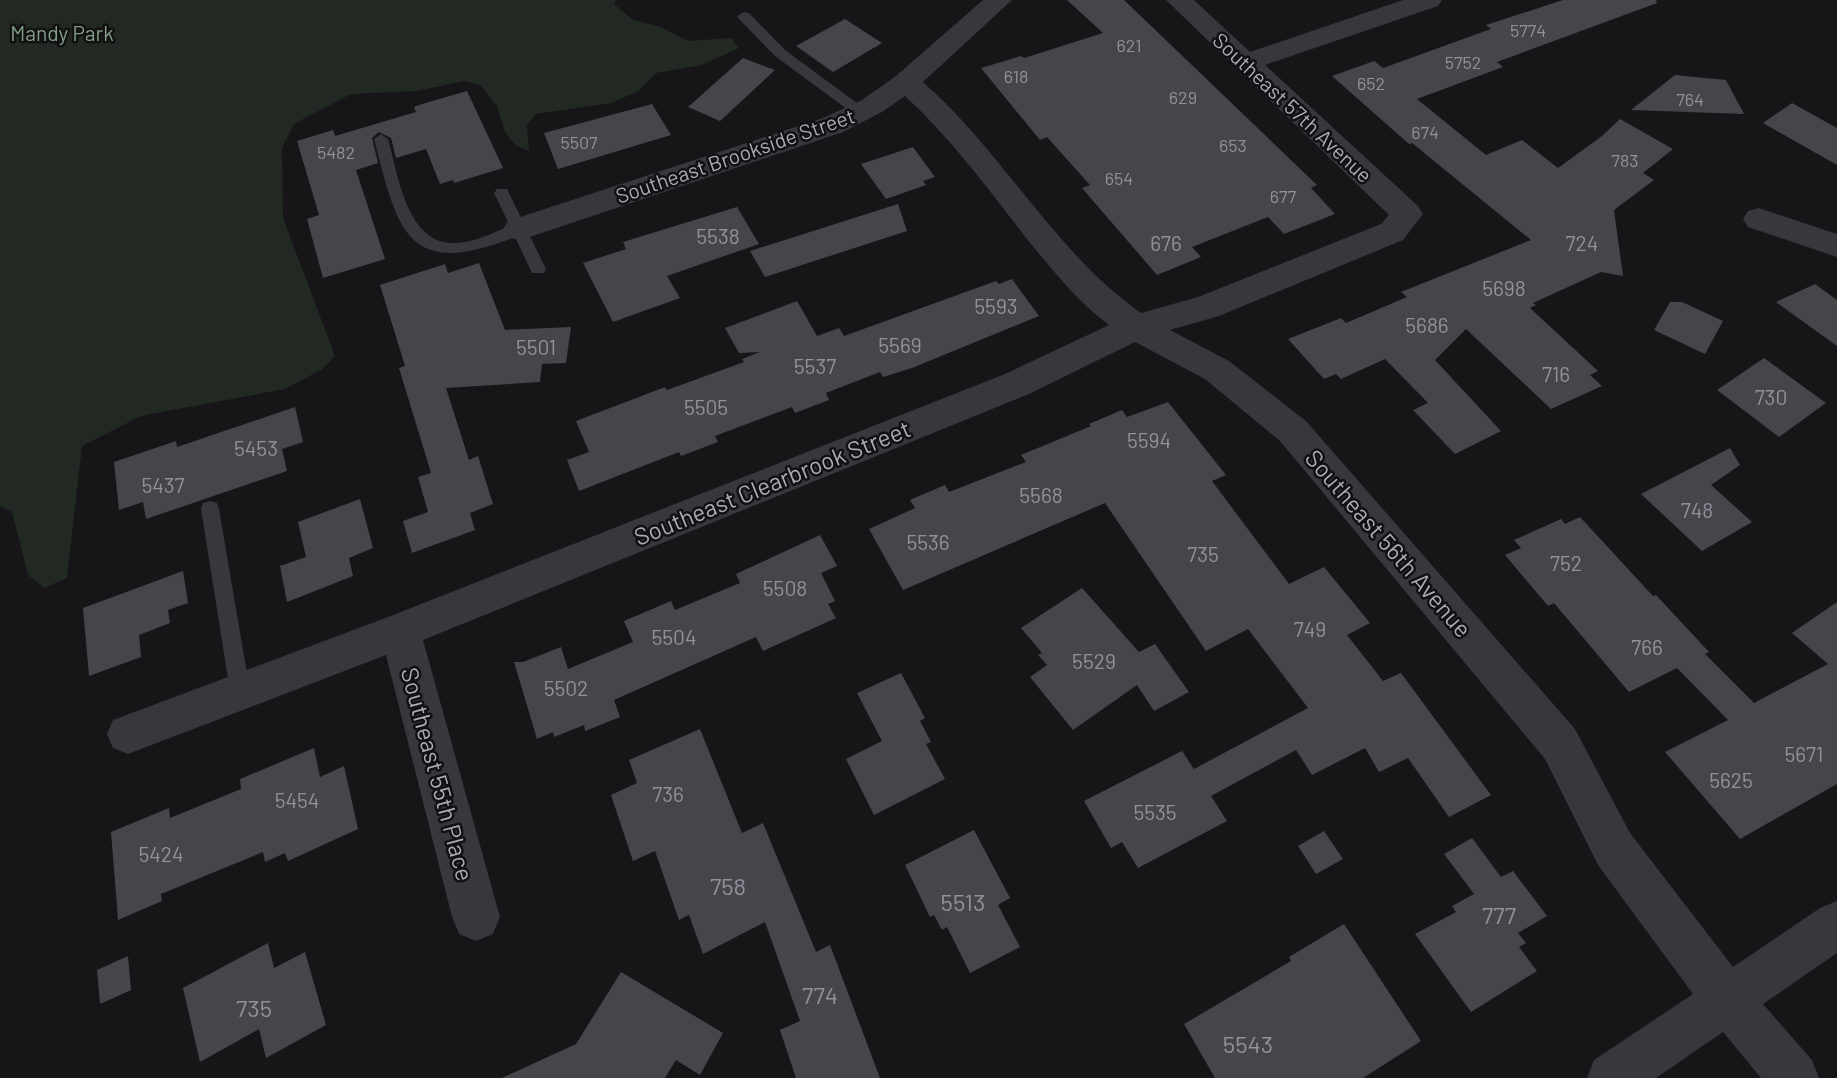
<svg xmlns="http://www.w3.org/2000/svg" width="1837" height="1078" font-family="Barlow,sans-serif">
<rect width="100%" height="100%" fill="#161517"/>
<polygon fill="#222923" points="0,0 616,0 614,4 633,20 661,27 688,41 731,38 739,48 702,65 656,73 638,91 612,103 536,114 527,125 529,151 515,145 505,132 497,106 480,85 464,81 417,91 351,94 294,124 282,148 283,218 335,356 321,370 285,389 141,416 82,446 67,578 44,588 28,575 12,512 0,506"/>
<g fill="#45464a">
<polygon points="1067,0 1124,0 1317,185 1311,188 1335,214 1284,234 1268,217 1192,247 1201,257 1157,275 1082,188 1090,185 1047,137 1040,140 981,68 1021,56 1024,58 1103,33"/>
<polygon points="1563,0 1656,0 1657,3 1497,62 1503,67 1417,99 1486,155 1522,140 1558,168 1602,136 1620,119 1673,149 1643,173 1654,180 1614,210 1623,276 1601,272 1533,303 1536,305 1530,308 1598,371 1590,375 1602,386 1551,409 1466,329 1435,360 1501,431 1455,454 1413,410 1428,403 1385,359 1341,379 1336,374 1324,379 1288,339 1341,318 1346,323 1407,297 1401,292 1531,240 1412,143 1409,144 1332,76 1374,61 1383,68 1491,29 1486,25"/>
<polygon points="845,19 882,43 833,72 796,46"/>
<polygon points="743,58 775,70 720,121 688,107"/>
<polygon points="1675,75 1726,80 1744,114 1631,110"/>
<polygon points="467,91 503,168 454,183 453,180 440,184 426,149 396,158 391,138 379,132 372,138 378,163 356,170 385,259 323,278 307,219 319,215 297,141 333,130 335,136 416,112 414,107 422,104"/>
<polygon points="1792,103 1837,128 1837,165 1763,123"/>
<polygon points="652,104 671,135 558,169 544,133"/>
<polygon points="913,147 935,177 923,181 926,185 886,199 861,164"/>
<polygon points="898,204 907,231 765,277 750,251"/>
<polygon points="737,207 759,244 667,276 680,298 613,322 583,263 626,249 623,242"/>
<polygon points="479,263 505,330 571,327 566,363 542,364 540,382 446,388 469,460 478,456 493,504 470,513 475,530 412,553 403,521 428,512 418,477 431,473 399,368 405,366 380,285 445,264 448,273"/>
<polygon points="1012,279 1039,316 912,368 883,377 880,372 826,393 829,400 795,413 792,407 715,436 718,442 681,456 679,452 579,491 567,460 589,452 576,421 665,387 667,390 744,362 742,359 760,352 739,353 725,328 797,301 817,336 839,328 844,336 996,281 999,284"/>
<polygon points="1815,284 1837,300 1837,346 1776,302"/>
<polygon points="1670,302 1682,302 1723,321 1705,354 1654,330"/>
<polygon points="1764,358 1826,403 1779,437 1717,390"/>
<polygon points="1168,402 1226,475 1212,481 1289,584 1324,567 1370,623 1347,635 1383,681 1401,673 1491,795 1449,817 1408,758 1379,772 1365,748 1312,775 1296,750 1211,796 1227,821 1138,868 1122,842 1111,848 1084,801 1182,751 1194,769 1308,708 1248,629 1206,651 1105,503 903,590 869,529 915,508 910,500 945,485 949,492 1026,462 1021,455 1091,426 1089,424 1122,410 1127,417"/>
<polygon points="295,407 303,442 282,449 287,471 146,519 143,502 119,510 114,462 176,441 177,447"/>
<polygon points="1730,448 1740,465 1711,485 1752,522 1702,551 1641,494"/>
<polygon points="360,499 373,548 349,558 353,576 287,602 280,566 306,557 298,522"/>
<polygon points="1580,517 1653,596 1656,595 1709,652 1705,654 1754,703 1828,664 1792,633 1837,602 1837,784 1740,839 1665,752 1728,720 1677,668 1629,692 1554,603 1548,606 1505,555 1521,548 1514,540 1561,519 1565,524"/>
<polygon points="820,535 837,566 821,573 835,601 828,604 836,618 763,651 756,637 614,700 620,717 585,731 584,725 554,737 553,732 537,739 514,662 523,662 561,647 568,669 633,642 624,621 671,601 675,610 740,583 736,574"/>
<polygon points="183,571 188,603 168,610 170,623 139,635 141,657 89,676 83,608"/>
<polygon points="1082,588 1139,652 1155,644 1189,692 1154,711 1137,685 1073,730 1030,677 1047,665 1038,655 1042,653 1021,628"/>
<polygon points="901,673 925,718 920,721 931,742 926,744 945,779 874,815 846,759 882,741 857,693"/>
<polygon points="700,729 742,833 763,823 816,952 830,945 880,1078 796,1078 780,1030 800,1021 765,922 703,954 689,915 679,920 655,851 633,861 611,795 637,783 629,760"/>
<polygon points="314,748 320,777 344,766 358,829 288,861 285,853 265,862 263,852 161,894 162,901 118,920 111,832 169,808 170,818 241,789 240,779"/>
<polygon points="974,830 1010,898 998,905 1020,947 970,973 947,927 942,930 934,915 930,917 905,865"/>
<polygon points="1324,831 1343,859 1316,874 1298,846"/>
<polygon points="1472,838 1501,877 1513,871 1547,916 1518,933 1526,943 1519,947 1537,971 1471,1012 1415,934 1456,912 1452,906 1474,894 1444,854"/>
<polygon points="1344,924 1421,1041 1363,1078 1215,1078 1184,1024 1291,961 1289,957"/>
<polygon points="268,943 274,968 305,952 326,1025 266,1058 259,1029 200,1062 183,988"/>
<polygon points="128,956 131,990 100,1004 97,970"/>
<polygon points="621,972 723,1033 700,1075 676,1060 665,1078 502,1078 576,1044"/>
</g>
<g fill="none" stroke-linecap="round" stroke-linejoin="round">
<g fill="#37373c" fill-rule="evenodd">
<polygon points="744,12 749,13 785,50 865,109 867,112 865,115 855,115 775,56 739,19 737,16"/>
<path d="M381,134L388,139C398,173 406,242 452,243C472,244 492,233 510,226L494,193L497,189H507L546,269L544,273H532L515,237C407,280 398,232 374,139Z"/>
<polygon points="210,501 217,503 219,509 250,691 247,698 240,701 233,698 230,691 201,509 203,503"/>
</g>
<g fill="#37373c" fill-rule="evenodd">
<path d="M983,0H1012L923,82C1003,152 1054,252 1141,313L1198,297L1381,224L1389,215L1166,0H1194L1250,52L1403,0H1442L1438,6L1265,65L1418,206L1423,214L1403,240L1219,316L1170,330L1229,361L1306,421L1575,729L1630,833L1733,967L1820,908L1837,901V953L1763,1004L1812,1060L1819,1078H1761L1723,1032L1656,1078H1587L1594,1060L1693,994L1598,865L1545,759L1280,441L1205,379L1135,342L1029,394L423,640L500,917L493,934L476,941L459,934L452,917L386,655L128,754L113,748L107,734L113,720L388,617L1005,374L1109,325C1078,302 1055,273 1031,244C991,193 953,140 905,96L882,112L843,132L530,237L519,240L508,237L503,229L508,221L823,118L862,100L896,76Z"/>
<polygon points="1759,208 1837,234 1837,257 1748,227 1743,219 1748,211"/>
</g>
</g>
<g text-anchor="middle" dominant-baseline="central" stroke-width="5" stroke-linejoin="round" paint-order="stroke">
<g font-size="18" fill="#90929b">
<text x="1528" y="30">5774</text>
<text x="1129" y="45">621</text>
<text x="1463" y="62">5752</text>
<text x="1016" y="76">618</text>
<text x="1371" y="83">652</text>
<text x="1183" y="97">629</text>
<text x="1690" y="99">764</text>
<text x="1425" y="132">674</text>
<text x="579" y="142">5507</text>
<text x="1233" y="145">653</text>
<text x="336" y="152">5482</text>
<text x="1625" y="160">783</text>
<text x="1119" y="178">654</text>
<text x="1283" y="196">677</text>
</g>
<g font-size="21" fill="#829f85" stroke="#111012">
<text x="62" y="32">Mandy Park</text>
</g>
<g font-size="21" fill="#a9acb6" stroke="#111012">
<text transform="translate(1293 107) rotate(43)">Southeast 57th Avenue</text>
<text transform="translate(735 155) rotate(-19)">Southeast Brookside Street</text>
</g>
<g font-size="21" fill="#90929b">
<text x="718" y="235">5538</text>
<text x="1166" y="242">676</text>
<text x="1582" y="242">724</text>
<text x="1504" y="287">5698</text>
<text x="996" y="305">5593</text>
<text x="1427" y="324">5686</text>
<text x="900" y="344">5569</text>
<text x="536" y="346">5501</text>
<text x="815" y="365">5537</text>
<text x="1556" y="373">716</text>
<text x="1771" y="396">730</text>
<text x="706" y="406">5505</text>
<text x="1149" y="439">5594</text>
<text x="256" y="447">5453</text>
<text x="163" y="484">5437</text>
<text x="1041" y="494">5568</text>
<text x="1697" y="509">748</text>
<text x="928" y="541">5536</text>
<text x="1203" y="553">735</text>
<text x="1566" y="562">752</text>
<text x="785" y="587">5508</text>
<text x="1310" y="628">749</text>
<text x="674" y="636">5504</text>
<text x="1647" y="646">766</text>
<text x="1094" y="660">5529</text>
<text x="566" y="687">5502</text>
<text x="1804" y="753">5671</text>
<text x="1731" y="779">5625</text>
<text x="668" y="793">736</text>
<text x="297" y="799">5454</text>
<text x="1155" y="811">5535</text>
<text x="161" y="853">5424</text>
</g>
<g font-size="24" fill="#a9acb6" stroke="#111012">
<text transform="translate(772 482) rotate(-22)">Southeast Clearbrook Street</text>
<text transform="translate(1389 543) rotate(49)">Southeast 56th Avenue</text>
<text transform="translate(438 774) rotate(75)">Southeast 55th Place</text>
</g>
<g font-size="24" fill="#90929b">
<text x="728" y="885">758</text>
<text x="963" y="901">5513</text>
<text x="1499" y="914">777</text>
<text x="820" y="994">774</text>
<text x="254" y="1007">735</text>
<text x="1248" y="1043">5543</text>
</g>
</g>
</svg>
